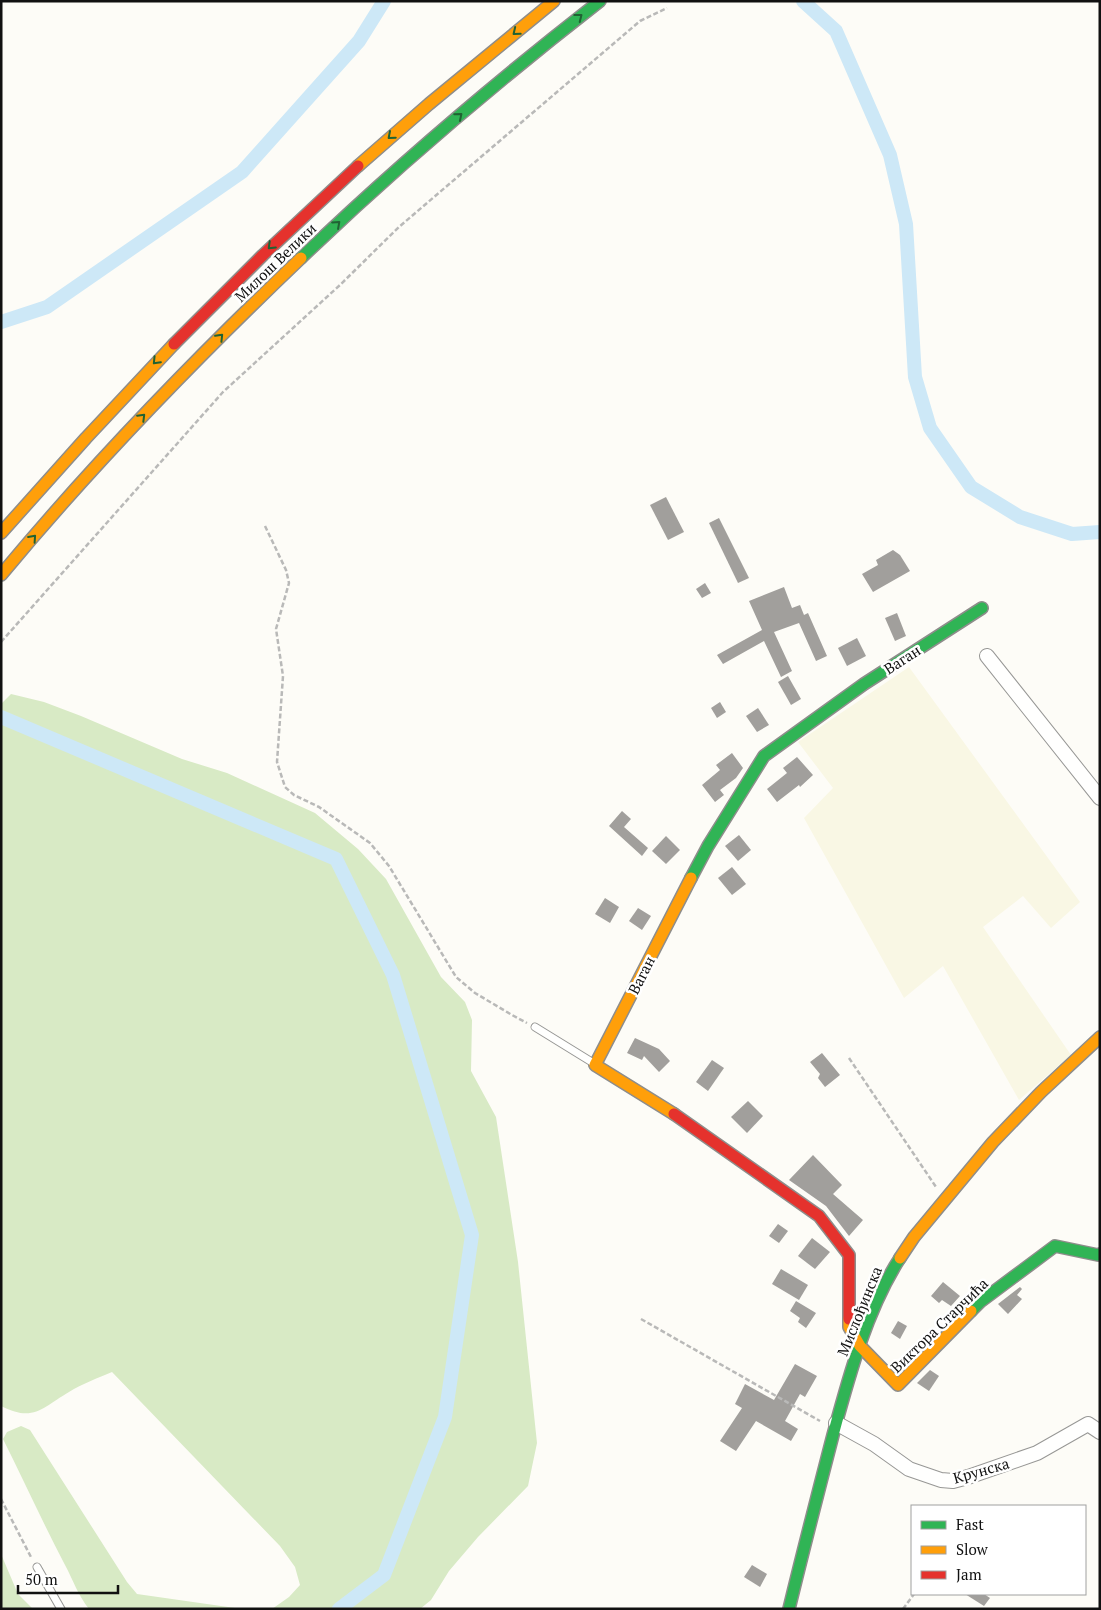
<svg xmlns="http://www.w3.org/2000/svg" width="1101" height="1610" font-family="'PT Serif',serif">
<rect width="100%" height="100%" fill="#fdfcf7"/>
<polygon fill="#f9f7e4" points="909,667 1080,902 1051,928 1023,896 983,927 1071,1055 1019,1100 943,966 904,998 804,818 833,788 798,742"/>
<g fill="#d8eac5">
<path d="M11,694L44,702L81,716L182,759L227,773L315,813L358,849L386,879L441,977L465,1002L472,1020L471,1071L496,1117L518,1262L537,1443L528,1486L478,1537L449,1571L431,1600L420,1609H272L289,1597L300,1585L295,1567L280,1546L112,1372C98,1378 82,1384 69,1392C43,1407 34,1423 1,1406V704Z"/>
<path d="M21,1426L30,1430L127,1582L137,1594L242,1609H89C78,1595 73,1580 65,1565C43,1523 24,1481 3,1439L7,1432Z"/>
<polygon points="1,1554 18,1594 33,1609 1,1609"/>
</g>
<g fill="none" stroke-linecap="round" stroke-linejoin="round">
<g stroke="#cde8f7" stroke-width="14">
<polyline points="803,1 836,31 890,155 906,224 915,377 930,428 971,487 1020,517 1072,534 1100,532"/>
<polyline points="1,322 47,307 242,172 359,41 384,1"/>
<polyline points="1,717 336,859 393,975 472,1235 445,1417 384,1575 339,1609"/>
</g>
</g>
<g fill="#a19f9c">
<polygon points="666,497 684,532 668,540 650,505"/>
<polygon points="719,518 749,578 738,583 709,523"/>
<polygon points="893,550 900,555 910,571 873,592 862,574 878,565 876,560"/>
<polygon points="705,583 711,593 702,598 696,589"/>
<polygon points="784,587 792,608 800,605 804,615 808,613 827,656 816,661 799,623 774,632 792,671 781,677 764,641 723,664 717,655 762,630 749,601"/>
<polygon points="897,613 906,636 895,641 885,618"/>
<polygon points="857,638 866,656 847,666 838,648"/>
<polygon points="788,676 801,699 791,705 778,682"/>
<polygon points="720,702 726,712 717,718 711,708"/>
<polygon points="758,708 769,725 757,732 746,716"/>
<polygon points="732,753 743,768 736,778 720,790 724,795 715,802 702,785 720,770 716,765"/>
<polygon points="797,757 813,775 800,787 799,785 777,802 767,789 787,773 783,768"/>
<polygon points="622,811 631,819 624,827 648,848 642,856 609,826"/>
<polygon points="739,835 751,850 738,861 725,846"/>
<polygon points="666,836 680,850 666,864 652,851"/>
<polygon points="732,867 746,884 732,895 718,878"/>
<polygon points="605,898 619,907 610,923 595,914"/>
<polygon points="638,908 651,916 642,930 629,921"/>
<polygon points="635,1038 659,1049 670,1061 659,1072 644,1056 642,1060 627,1053"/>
<polygon points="822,1053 840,1075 825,1087 818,1078 820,1074 810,1062"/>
<polygon points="712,1060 724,1068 708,1091 696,1082"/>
<polygon points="748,1101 763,1116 747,1133 731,1117"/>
<polygon points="813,1155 842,1185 833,1194 863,1220 849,1236 826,1206 789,1180"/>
<polygon points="778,1224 788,1231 779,1243 769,1236"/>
<polygon points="812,1238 830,1252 815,1269 798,1256"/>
<polygon points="781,1269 808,1285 799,1300 772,1284"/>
<polygon points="943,1282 960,1296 951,1306 942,1300 939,1303 931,1296"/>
<polygon points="1020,1287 1022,1289 1017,1295 1022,1299 1008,1314 998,1304"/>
<polygon points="796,1301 816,1313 806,1328 798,1322 800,1318 790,1311"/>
<polygon points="898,1321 907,1326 900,1339 891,1333"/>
<polygon points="913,1347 916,1350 898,1368 895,1365"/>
<polygon points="795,1364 817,1376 805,1397 800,1394 785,1421 798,1429 791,1441 756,1421 736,1451 720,1441 742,1408 735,1404 745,1384 774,1400"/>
<polygon points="930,1370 939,1376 929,1391 917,1383"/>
<polygon points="752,1565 767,1574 760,1587 744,1577"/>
<polygon points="965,1594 984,1594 990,1598 984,1606"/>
</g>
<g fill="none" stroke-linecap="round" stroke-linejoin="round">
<g stroke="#979795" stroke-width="9">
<g id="lane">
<polyline points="535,1027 595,1064"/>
<polyline points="37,1567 61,1609"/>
</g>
</g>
<g stroke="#979795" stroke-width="16">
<g id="street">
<polyline points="987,656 1100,798"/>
<polyline points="836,1423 874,1444 909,1469 941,1480 953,1481 968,1477 1037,1453 1088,1424 1100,1432"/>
</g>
</g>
<g stroke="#8e8d8b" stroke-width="14">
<g id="fast">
<path d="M301,258C396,167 496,82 600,1"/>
<polyline points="691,878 708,846 764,756 864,684 982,608"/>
<polyline points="971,1311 980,1302 1055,1246 1098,1255 1100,1254"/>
<path d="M789,1609C803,1551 818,1493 833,1435C849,1376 867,1309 900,1258"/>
</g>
</g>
<g stroke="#8e8d8b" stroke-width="14">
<g id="slow">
<polyline points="358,166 429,104 554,1"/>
<polyline points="1,533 86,438 174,344"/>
<path d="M1,575C94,463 196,358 301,258"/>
<polyline points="674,1114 595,1065 691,878"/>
<polyline points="900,1258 914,1237 993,1142 1041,1092 1100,1037"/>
<polyline points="849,1319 849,1327 860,1346 898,1385 971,1311"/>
</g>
</g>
<g stroke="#8e8d8b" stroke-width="14">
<g id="jam">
<polyline points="174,344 263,255 358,166"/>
<polyline points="674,1114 819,1216 849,1255 849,1319"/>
</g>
</g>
<g stroke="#b9b9b8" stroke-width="2.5" stroke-dasharray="5 2.5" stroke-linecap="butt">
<polyline points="265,526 286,570 289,583 276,629 283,676 277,762 285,787 294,795 319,807 370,843 389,866 456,977 475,993 512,1015 527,1023"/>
<polyline points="1,642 223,392 340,285 399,227 640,21 667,8"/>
<polyline points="849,1058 936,1187"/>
<polyline points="641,1319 820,1421"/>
<polyline points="1,1499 32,1559"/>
<polyline points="903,1609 914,1594"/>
</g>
<use href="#lane" stroke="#fffffe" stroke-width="7"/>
<use href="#street" stroke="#fffffe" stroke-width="14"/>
<use href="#fast" stroke="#30b455" stroke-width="11"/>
<use href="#slow" stroke="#ff9f0a" stroke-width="11"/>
<use href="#jam" stroke="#e5322d" stroke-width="11"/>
</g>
<defs><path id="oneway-chevron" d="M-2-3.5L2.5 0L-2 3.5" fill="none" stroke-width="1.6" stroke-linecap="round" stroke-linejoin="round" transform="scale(1.25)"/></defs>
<g stroke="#206233">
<use href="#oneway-chevron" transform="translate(579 17) rotate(-38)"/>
<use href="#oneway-chevron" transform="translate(516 32) rotate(141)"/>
<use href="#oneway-chevron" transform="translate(459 116) rotate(-40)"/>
<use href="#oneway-chevron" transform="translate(391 136) rotate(139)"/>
<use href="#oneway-chevron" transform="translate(337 224) rotate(-42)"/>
<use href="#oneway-chevron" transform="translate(271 246) rotate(136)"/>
<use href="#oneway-chevron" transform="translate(220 337) rotate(-46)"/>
<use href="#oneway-chevron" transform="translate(156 361) rotate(134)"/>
<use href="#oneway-chevron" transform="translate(142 417) rotate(-45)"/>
<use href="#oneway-chevron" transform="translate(33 538) rotate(-48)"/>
</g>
<g text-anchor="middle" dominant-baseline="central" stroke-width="5" stroke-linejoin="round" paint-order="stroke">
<g font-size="15" fill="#111" stroke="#fff">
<text transform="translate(275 262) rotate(-44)">Милош Велики</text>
<text transform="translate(902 659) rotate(-33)">Ваган</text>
<text transform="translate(641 975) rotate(-63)">Ваган</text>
<text transform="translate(859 1311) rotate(-68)">Мислођинска</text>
<text transform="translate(939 1325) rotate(-44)">Виктора Старчића</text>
<text transform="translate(981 1470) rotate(-16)">Крунска</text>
</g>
</g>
<rect width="1101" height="1610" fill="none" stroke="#111111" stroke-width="5"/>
<rect x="911" y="1505" width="175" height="90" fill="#ffffff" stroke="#a0a0a0"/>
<rect x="921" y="1521" width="25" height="8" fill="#30b455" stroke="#a0a0a0"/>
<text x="956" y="1530" font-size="15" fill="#111111">Fast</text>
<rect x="921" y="1546" width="25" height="8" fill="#ff9f0a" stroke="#a0a0a0"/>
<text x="956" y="1555" font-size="15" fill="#111111">Slow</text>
<rect x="921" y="1571" width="25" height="8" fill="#e5322d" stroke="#a0a0a0"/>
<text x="956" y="1580" font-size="15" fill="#111111">Jam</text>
<path d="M18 1585v8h100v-8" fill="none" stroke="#111111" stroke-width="2.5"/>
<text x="25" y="1585" font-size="15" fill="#111111" stroke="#ffffff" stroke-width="4" paint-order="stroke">50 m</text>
</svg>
